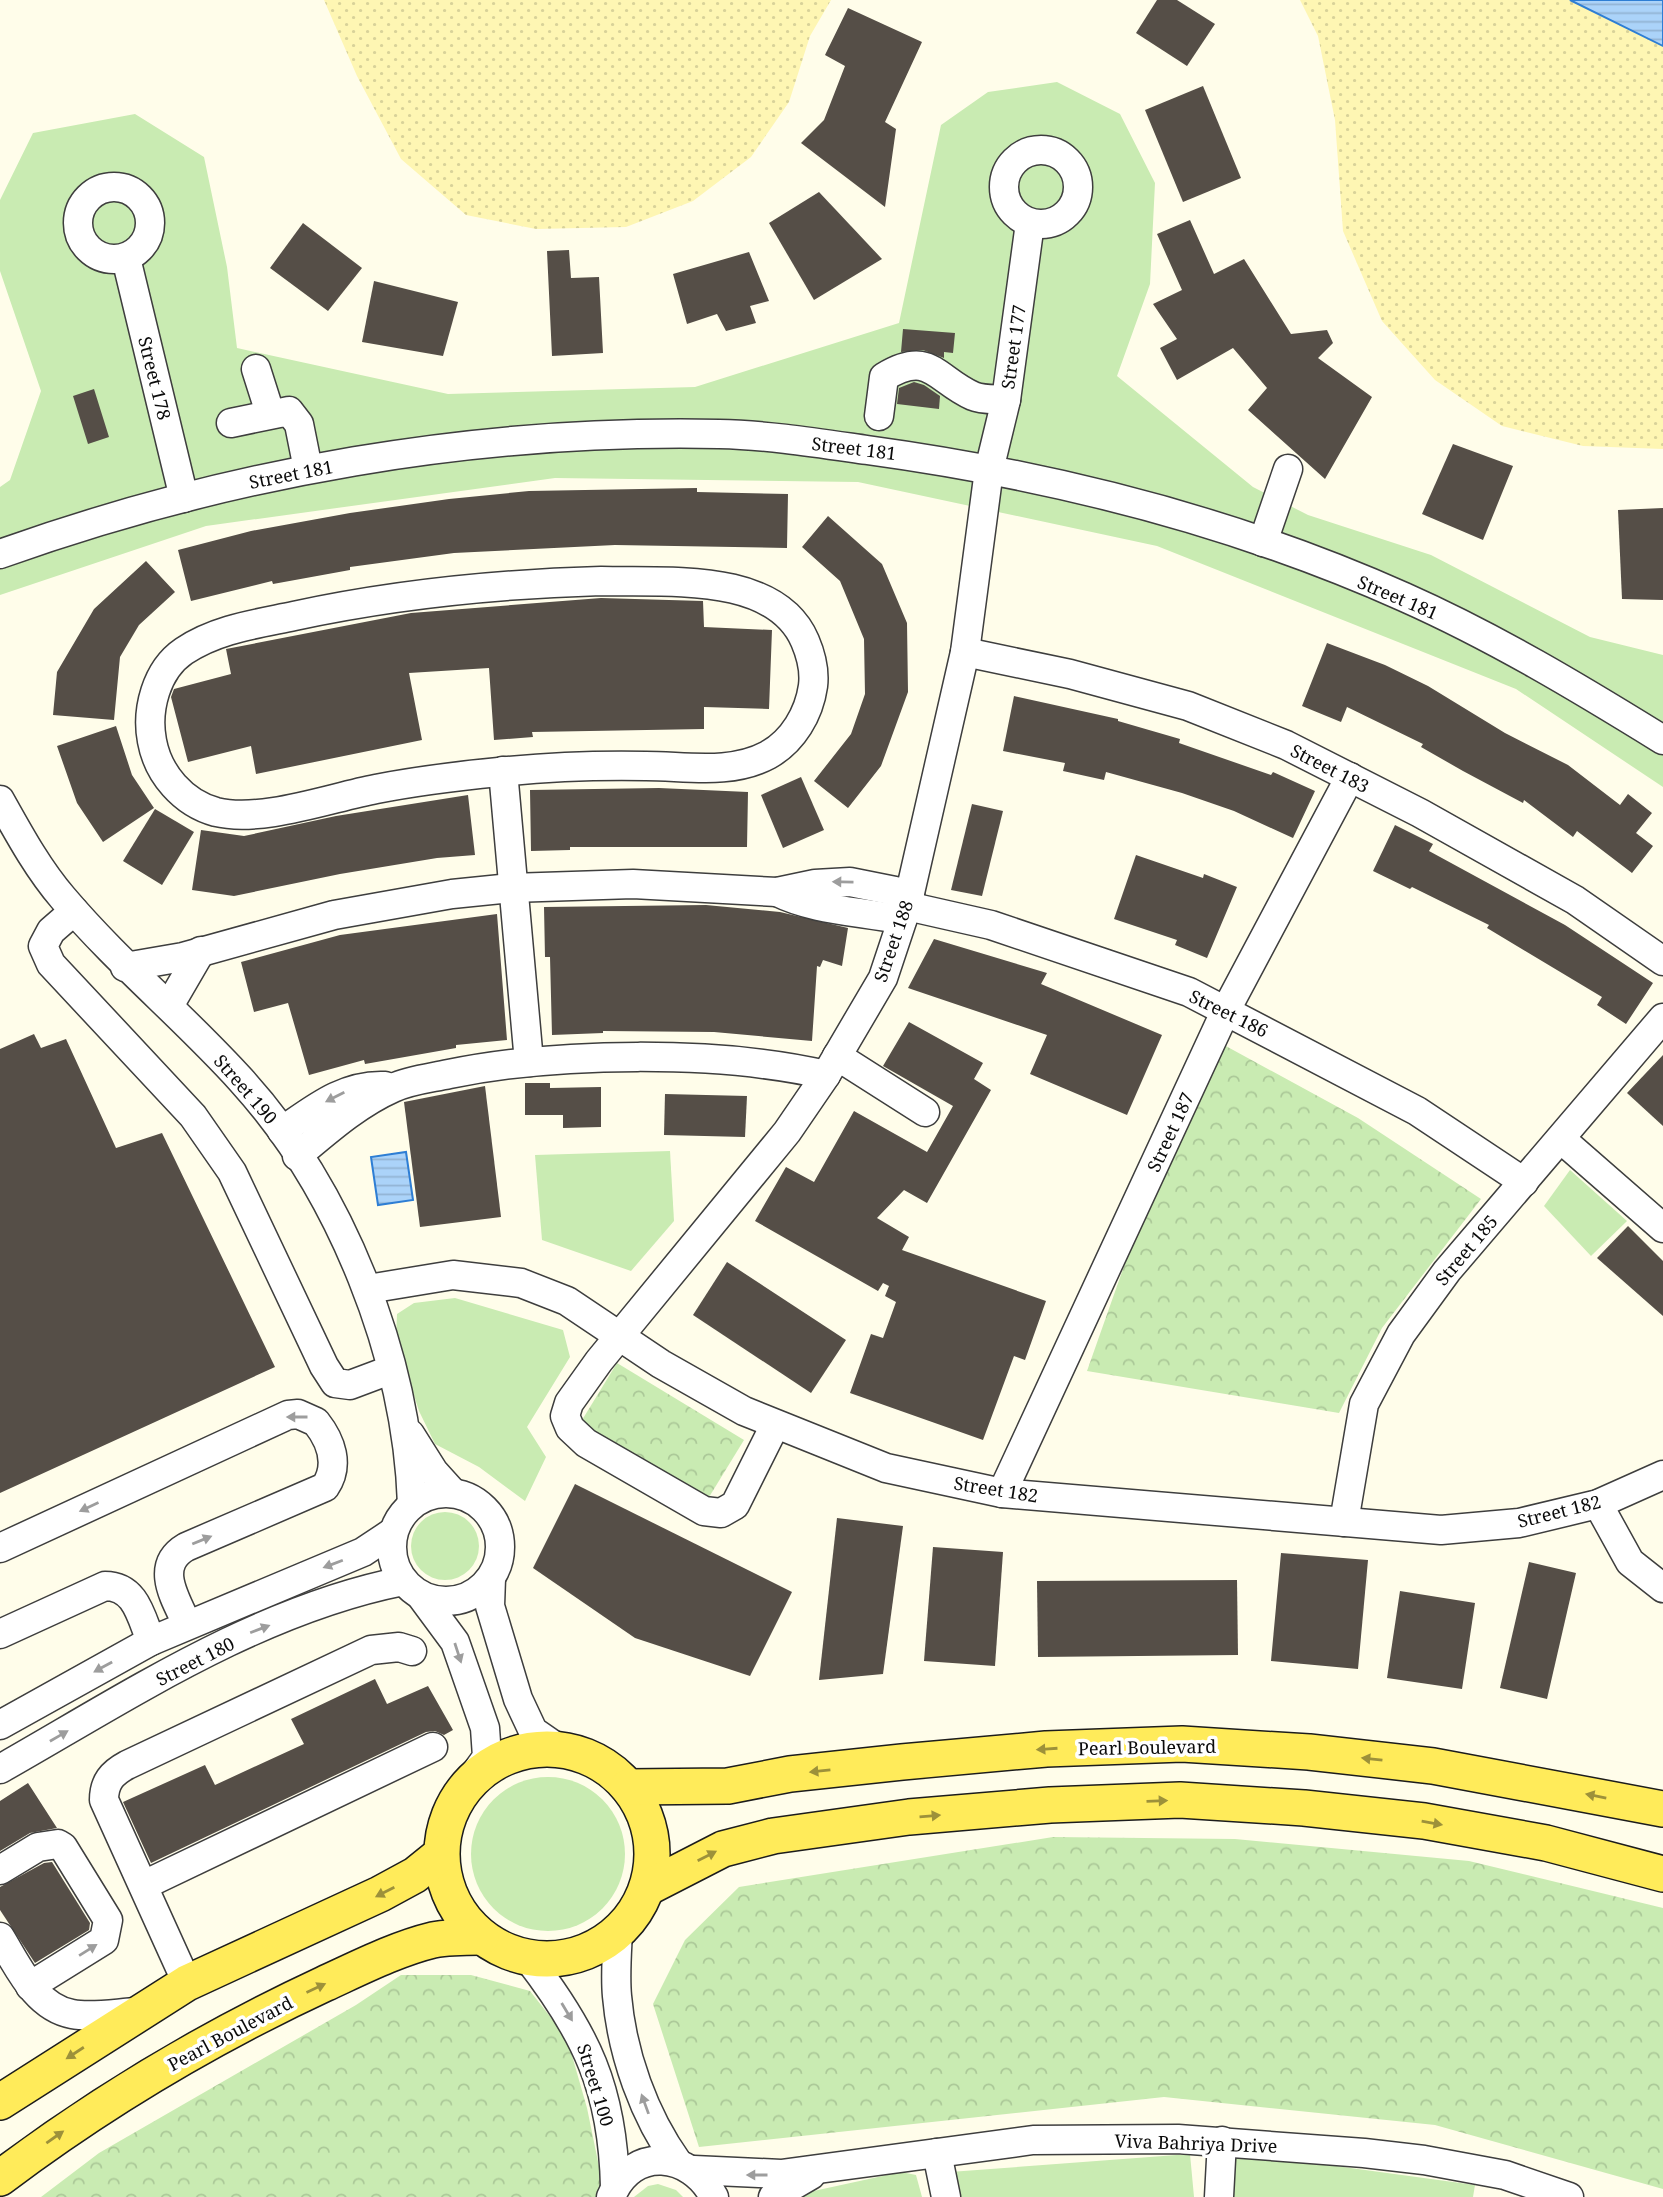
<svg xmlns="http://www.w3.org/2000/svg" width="1663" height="2197" font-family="'Noto Serif',serif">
<defs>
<pattern id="sand-dots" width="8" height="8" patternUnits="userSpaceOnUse" patternTransform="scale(1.75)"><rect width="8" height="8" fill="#fef6b3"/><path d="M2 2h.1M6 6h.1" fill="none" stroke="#d8d299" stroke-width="1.8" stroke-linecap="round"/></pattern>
<pattern id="park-crowns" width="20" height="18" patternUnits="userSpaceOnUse" patternTransform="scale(1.75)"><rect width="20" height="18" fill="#c9ebb2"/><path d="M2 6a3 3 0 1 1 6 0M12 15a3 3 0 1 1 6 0" fill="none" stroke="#abc898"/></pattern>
<pattern id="water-rules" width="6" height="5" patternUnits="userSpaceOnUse" patternTransform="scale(1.75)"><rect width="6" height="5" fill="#abd3f9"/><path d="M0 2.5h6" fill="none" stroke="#92b4d4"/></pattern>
</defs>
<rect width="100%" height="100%" fill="#fffdea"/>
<g fill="#c9ebb2">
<polygon points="1057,82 1120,114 1155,183 1150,284 1117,376 1253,487 1308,515 1431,555 1590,637 1663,655 1663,787 1516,689 1157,546 858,482 555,478 206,526 0,595 0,487 10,480 41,391 0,271 0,200 33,133 135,114 204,157 227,267 237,348 448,394 695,387 899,323 941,125 988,92"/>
<polygon points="670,1151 674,1221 631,1271 542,1240 535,1155"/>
<polygon points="1570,1170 1627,1221 1591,1256 1544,1206"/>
<polygon points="455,1298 563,1330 570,1357 527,1427 546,1457 525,1501 479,1467 435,1444 419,1411 396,1339 397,1314 414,1303"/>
<circle cx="445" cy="1546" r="34"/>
<circle cx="548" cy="1854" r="77"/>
<polygon points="1233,2152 1475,2185 1473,2197 1228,2197"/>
<polygon points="1190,2154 1194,2197 952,2197 950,2172"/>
<polygon points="901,2172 916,2175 922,2197 786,2197"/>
<polygon points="658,2184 676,2190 683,2197 634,2197 648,2186"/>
</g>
<g fill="url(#sand-dots)">
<polygon points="324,0 831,0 810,36 789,102 751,157 693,201 626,227 536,229 466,215 401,159 357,76"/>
<polygon points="1300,0 1570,0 1663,46 1663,449 1583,446 1502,426 1435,380 1382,321 1343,231 1335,120 1318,36"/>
</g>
<g fill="url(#park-crowns)">
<polygon points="1224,1045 1358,1118 1481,1199 1382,1328 1339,1413 1087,1371 1147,1201"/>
<polygon points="617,1363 744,1440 706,1502 579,1425"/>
<polygon points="1053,1837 1235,1839 1469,1861 1663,1908 1663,2189 1435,2125 1164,2097 699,2147 653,2004 685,1940 739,1887"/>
<polygon points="401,1975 471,1975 530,1991 567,2038 587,2108 603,2186 600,2197 41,2197 99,2153 356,2005"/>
</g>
<g fill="url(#water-rules)" stroke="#2e7ed4" stroke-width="2">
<polygon points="1570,0 1663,0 1663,46"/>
<polygon points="406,1152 413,1200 378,1205 371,1157"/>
</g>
<g fill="#554e47">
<polygon points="1157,0 1177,0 1215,24 1187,66 1136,33"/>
<polygon points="848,8 922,42 885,122 896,129 885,207 801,143 824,120 845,66 825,55"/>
<polygon points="1203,86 1241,178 1183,202 1145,110"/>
<polygon points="819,192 882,259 814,300 769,223"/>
<polygon points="1190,220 1214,274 1244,259 1291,334 1327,330 1333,343 1318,358 1372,397 1325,479 1248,410 1267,388 1233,348 1177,380 1160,348 1177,339 1153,304 1182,290 1157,234"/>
<polygon points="303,223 362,268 328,311 270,268"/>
<polygon points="569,250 571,278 599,277 603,353 552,356 547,251"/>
<polygon points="749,252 769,301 750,306 756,323 726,331 717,314 687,324 673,274"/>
<polygon points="374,281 458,302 443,356 362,342"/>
<polygon points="903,329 955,333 953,353 944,352 944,358 923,350 901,352"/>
<polygon points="914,382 924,385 940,396 939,409 897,404 899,388"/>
<polygon points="94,389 109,437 88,444 73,396"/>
<polygon points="1453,444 1513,466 1483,540 1422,514"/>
<polygon points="697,488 697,492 788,494 787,548 615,545 454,553 350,567 350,570 273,584 272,581 191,601 178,550 251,531 350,513 449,499 529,491"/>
<polygon points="1663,508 1663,600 1622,599 1618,510"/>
<polygon points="828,516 882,564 907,623 908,692 881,766 848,808 814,781 851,734 865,694 864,639 840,581 802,547"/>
<polygon points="146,561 175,592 139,625 120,657 114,720 53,715 57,672 94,609"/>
<polygon points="601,598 703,601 704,627 772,630 769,709 704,707 704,729 532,732 533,737 494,740 489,668 409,673 422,740 256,774 251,746 188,762 171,697 174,689 231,674 226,649 411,613"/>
<polygon points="1327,643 1385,665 1428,686 1505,733 1568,765 1620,805 1628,794 1652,813 1636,833 1653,846 1632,873 1577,831 1573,837 1524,800 1523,803 1463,771 1421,747 1423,744 1347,707 1341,722 1302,706"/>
<polygon points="1014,696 1118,719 1118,721 1180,739 1179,743 1271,775 1273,772 1315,791 1293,838 1234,811 1182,793 1106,772 1104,780 1063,771 1065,763 1003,751"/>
<polygon points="116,726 132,775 154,808 103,842 77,803 57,746"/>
<polygon points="801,777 824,830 783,848 761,795"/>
<polygon points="659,788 748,792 747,847 570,847 570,850 531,851 530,790"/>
<polygon points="468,795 475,855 437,858 340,874 234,896 192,890 201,830 244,836 336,816"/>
<polygon points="972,804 1003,811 982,896 951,890"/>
<polygon points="155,809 194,832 162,885 123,861"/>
<polygon points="1395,825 1433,844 1429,851 1565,925 1653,983 1626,1024 1597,1005 1602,997 1487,928 1489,925 1412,887 1410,889 1373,871"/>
<polygon points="1136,855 1203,878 1204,874 1237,887 1207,958 1175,945 1177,940 1114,919"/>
<polygon points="706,905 780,912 848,928 842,966 823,960 820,967 817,966 812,1041 714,1032 603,1031 603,1033 552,1035 550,957 545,957 544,907"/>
<polygon points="497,914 507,1040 456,1045 456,1048 365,1064 364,1060 309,1075 288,1003 254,1012 241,962 340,935"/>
<polygon points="934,939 1047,973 1041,984 1162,1035 1127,1115 1030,1074 1047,1035 908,988"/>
<polygon points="909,1022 983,1063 974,1079 991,1090 927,1203 904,1190 877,1218 909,1237 902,1250 1046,1301 1025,1360 1014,1356 983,1440 850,1393 871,1334 883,1338 896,1302 885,1296 889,1286 883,1283 878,1291 755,1221 786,1167 814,1182 854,1111 927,1152 953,1106 883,1066"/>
<polygon points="34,1034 41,1048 66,1039 116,1148 162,1133 275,1367 0,1493 0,1049"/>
<polygon points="1663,1055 1663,1126 1627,1093"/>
<polygon points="525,1083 550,1083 550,1088 601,1087 601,1127 563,1128 563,1115 525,1115"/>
<polygon points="485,1086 501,1217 420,1227 404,1102"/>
<polygon points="665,1094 747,1096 745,1137 664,1135"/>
<polygon points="1628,1226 1663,1261 1663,1316 1597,1258"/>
<polygon points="727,1262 846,1340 811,1393 693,1315"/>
<polygon points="575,1484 792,1592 750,1676 635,1638 533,1568"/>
<polygon points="837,1518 903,1526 883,1674 819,1680"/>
<polygon points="933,1547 1003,1552 995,1666 924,1661"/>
<polygon points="1281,1553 1368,1560 1358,1669 1271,1661"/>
<polygon points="1529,1562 1576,1573 1547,1699 1500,1688"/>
<polygon points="1237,1580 1238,1655 1038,1657 1037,1581"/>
<polygon points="1400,1591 1475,1603 1462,1689 1387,1678"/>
<polygon points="375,1679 387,1704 428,1686 453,1730 444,1735 435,1731 426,1732 151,1863 123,1802 205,1765 215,1785 304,1744 291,1719"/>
<polygon points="28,1783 57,1828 30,1833 0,1851 0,1801"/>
<polygon points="52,1862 90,1923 89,1930 35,1963 0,1910 0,1887 44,1863"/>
</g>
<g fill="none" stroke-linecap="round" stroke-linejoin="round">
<g stroke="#3e3e3e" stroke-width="31">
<g id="minor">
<circle cx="1041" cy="187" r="37"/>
<circle cx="114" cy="223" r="36"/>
<polyline points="126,258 184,498"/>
<polyline points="256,369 270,413"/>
<path d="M879,416L884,377C930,349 935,379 973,396C982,400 996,399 1006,400"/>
<polyline points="231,423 289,411 299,424 308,469"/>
<polyline points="1263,542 1288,469"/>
<path d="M0,554C230,472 475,429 719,434C768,435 818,443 867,450C1050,475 1234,521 1404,597C1494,637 1579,688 1663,740"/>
<path d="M601,581C665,583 775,571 805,641C811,655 815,670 813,686C809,714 793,741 768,755C731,775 686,766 646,766C597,765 548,767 499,772C458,776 416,781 376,789C329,798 262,823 216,812C183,803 158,774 152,741C146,710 156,670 184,651C217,629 256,624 294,616C396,594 497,584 601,581Z"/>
<polyline points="965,652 1070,674 1188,706 1286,745 1420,813 1575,900 1663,961"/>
<polyline points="503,771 529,1062"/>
<path d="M0,800C19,834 38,869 63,898C118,963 184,1017 241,1080C341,1190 407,1356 412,1504"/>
<path d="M777,892C815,911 861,911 902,920"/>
<polyline points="907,906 991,925 1189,992 1417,1111 1524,1182"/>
<polyline points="74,911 51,931 43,946 51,964 193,1116 232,1172 324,1366 335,1383 350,1385 390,1370"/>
<polyline points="125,967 183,957 334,915 452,894 511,888 633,884 777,892 815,884 850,882 910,894"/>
<polyline points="169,1006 201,951"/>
<polyline points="837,1056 925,1112"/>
<path d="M282,1131C314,1109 344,1084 385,1086"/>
<polyline points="1561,1139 1663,1228"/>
<path d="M297,1156C327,1131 357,1104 393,1088C410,1080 431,1078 449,1074C557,1052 719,1050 826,1075"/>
<polyline points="368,1289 453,1275 521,1283 567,1301 661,1364 744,1411 886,1468 1002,1493 1441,1530 1519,1523 1598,1504 1663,1475"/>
<polyline points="775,1425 735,1505 721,1513 704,1511 586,1443 570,1428 565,1416 569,1403 599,1361 787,1132 826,1075 883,978 907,906 965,652 989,470 1006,400 1030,223"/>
<polyline points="410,1434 434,1472 453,1493"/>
<circle cx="446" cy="1547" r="54"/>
<polyline points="1002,1493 1226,1010 1350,777"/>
<polyline points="1598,1504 1630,1562 1663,1588"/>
<polyline points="1344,1522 1364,1404 1401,1334 1447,1271 1663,1018"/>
<path d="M0,1548L288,1415L298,1414L316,1422C331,1441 340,1465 325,1487L186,1547C154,1566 175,1598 187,1624"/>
<polyline points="491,1578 490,1606 518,1699 533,1731 559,1749"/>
<polyline points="421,1596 455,1642 485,1728 487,1757 466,1786"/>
<path d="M0,1634L105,1586C136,1586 141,1617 151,1641"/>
<polyline points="0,1725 151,1641 363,1552 393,1532"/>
<path d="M0,1769C127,1697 257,1610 403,1581"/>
<polyline points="0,1870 38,1847 58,1844 63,1847 108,1920 104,1940 30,1986"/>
<polyline points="144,1885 433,1747"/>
<path d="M618,1931C617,1952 615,1975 617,1996C622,2054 644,2116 678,2163"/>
<path d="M0,1937C18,1966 35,2007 72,2014C91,2018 117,2013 137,2012"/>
<path d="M527,1957C586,2033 613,2089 615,2187"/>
<path d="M187,1983L104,1800C104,1782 112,1773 127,1765L371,1650L399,1647L412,1651"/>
<polyline points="937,2153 946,2197"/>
<polyline points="694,2170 781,2174 1033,2140 1178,2139 1364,2153 1424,2160 1505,2175 1569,2197"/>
<path d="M611,2197C632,2145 691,2152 714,2197"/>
<polyline points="773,2197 811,2175"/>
<polyline points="1219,2197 1222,2141"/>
</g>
</g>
<g stroke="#1c1c1c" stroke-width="38">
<g id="major">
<circle cx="547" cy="1854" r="105"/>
<polyline points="628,1787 728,1786 790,1774 902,1762 1046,1749 1182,1744 1309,1752 1433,1766 1663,1809"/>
<polyline points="647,1888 723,1849 773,1836 909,1817 1050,1805 1180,1800 1304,1808 1424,1821 1546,1843 1663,1874"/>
<polyline points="0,2102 187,1983 380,1894 415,1875 441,1854"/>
<path d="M0,2178C101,2102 210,2037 324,1984C359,1968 396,1949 433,1940C449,1937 465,1937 481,1937"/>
</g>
</g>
<use href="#minor" stroke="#fff" stroke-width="28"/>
<use href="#major" stroke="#ffeb5a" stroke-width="35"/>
</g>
<defs><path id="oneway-solid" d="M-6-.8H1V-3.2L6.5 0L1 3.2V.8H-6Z" transform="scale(1.75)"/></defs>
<g fill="#9d9d9d">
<use href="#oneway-solid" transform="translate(843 882) rotate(-179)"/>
<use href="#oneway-solid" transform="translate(335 1097) rotate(153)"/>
<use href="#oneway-solid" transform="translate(297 1417) rotate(180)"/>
<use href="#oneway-solid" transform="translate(89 1507) rotate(155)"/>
<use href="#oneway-solid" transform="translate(202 1540) rotate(-22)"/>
<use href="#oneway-solid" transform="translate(333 1564) rotate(159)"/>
<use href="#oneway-solid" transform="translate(260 1629) rotate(-21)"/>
<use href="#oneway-solid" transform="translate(458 1653) rotate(72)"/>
<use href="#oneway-solid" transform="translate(103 1667) rotate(151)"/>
<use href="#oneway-solid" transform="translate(59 1736) rotate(-30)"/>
<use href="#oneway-solid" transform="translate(88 1950) rotate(-32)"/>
<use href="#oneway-solid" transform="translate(567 2012) rotate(59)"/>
<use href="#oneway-solid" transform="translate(645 2104) rotate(-110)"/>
<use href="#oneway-solid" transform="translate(757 2175) rotate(-180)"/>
</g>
<g fill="#9d913a">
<use href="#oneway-solid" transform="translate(1047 1749) rotate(176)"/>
<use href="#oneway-solid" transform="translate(1372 1759) rotate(-174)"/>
<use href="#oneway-solid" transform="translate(820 1771) rotate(174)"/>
<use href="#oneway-solid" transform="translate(1596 1796) rotate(-169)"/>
<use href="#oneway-solid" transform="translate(1157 1801) rotate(-2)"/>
<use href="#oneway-solid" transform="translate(930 1816) rotate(-5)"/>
<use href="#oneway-solid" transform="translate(1432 1823) rotate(10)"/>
<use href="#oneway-solid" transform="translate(707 1856) rotate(-27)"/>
<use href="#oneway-solid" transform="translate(385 1892) rotate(153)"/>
<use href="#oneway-solid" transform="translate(316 1988) rotate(-25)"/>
<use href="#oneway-solid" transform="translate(75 2053) rotate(147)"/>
<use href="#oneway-solid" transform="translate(55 2137) rotate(-35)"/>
</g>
<g text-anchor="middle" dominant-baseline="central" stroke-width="7" stroke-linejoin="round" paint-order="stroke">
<g font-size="18" fill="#0b0b0b" stroke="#fff">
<text transform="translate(1013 347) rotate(-82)">Street 177</text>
<text transform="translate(155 378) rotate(76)">Street 178</text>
<text transform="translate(854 448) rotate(7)">Street 181</text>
<text transform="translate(291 474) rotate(-11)">Street 181</text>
<text transform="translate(1398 597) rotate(23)">Street 181</text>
<text transform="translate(1330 768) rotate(27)">Street 183</text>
<text transform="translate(893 941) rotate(-71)">Street 188</text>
<text transform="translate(1229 1013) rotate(26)">Street 186</text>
<text transform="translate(246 1089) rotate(49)">Street 190</text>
<text transform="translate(1170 1132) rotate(-65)">Street 187</text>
<text transform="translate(1466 1250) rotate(-50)">Street 185</text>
<text transform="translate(996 1489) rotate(9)">Street 182</text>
<text transform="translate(1559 1511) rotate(-14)">Street 182</text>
<text transform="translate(195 1661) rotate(-27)">Street 180</text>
<text transform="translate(1147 1747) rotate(-1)">Pearl Boulevard</text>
<text transform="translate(230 2033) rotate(-28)">Pearl Boulevard</text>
<text transform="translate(596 2085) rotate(73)">Street 100</text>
<text transform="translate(1196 2143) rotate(2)">Viva Bahriya Drive</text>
</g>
</g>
</svg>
